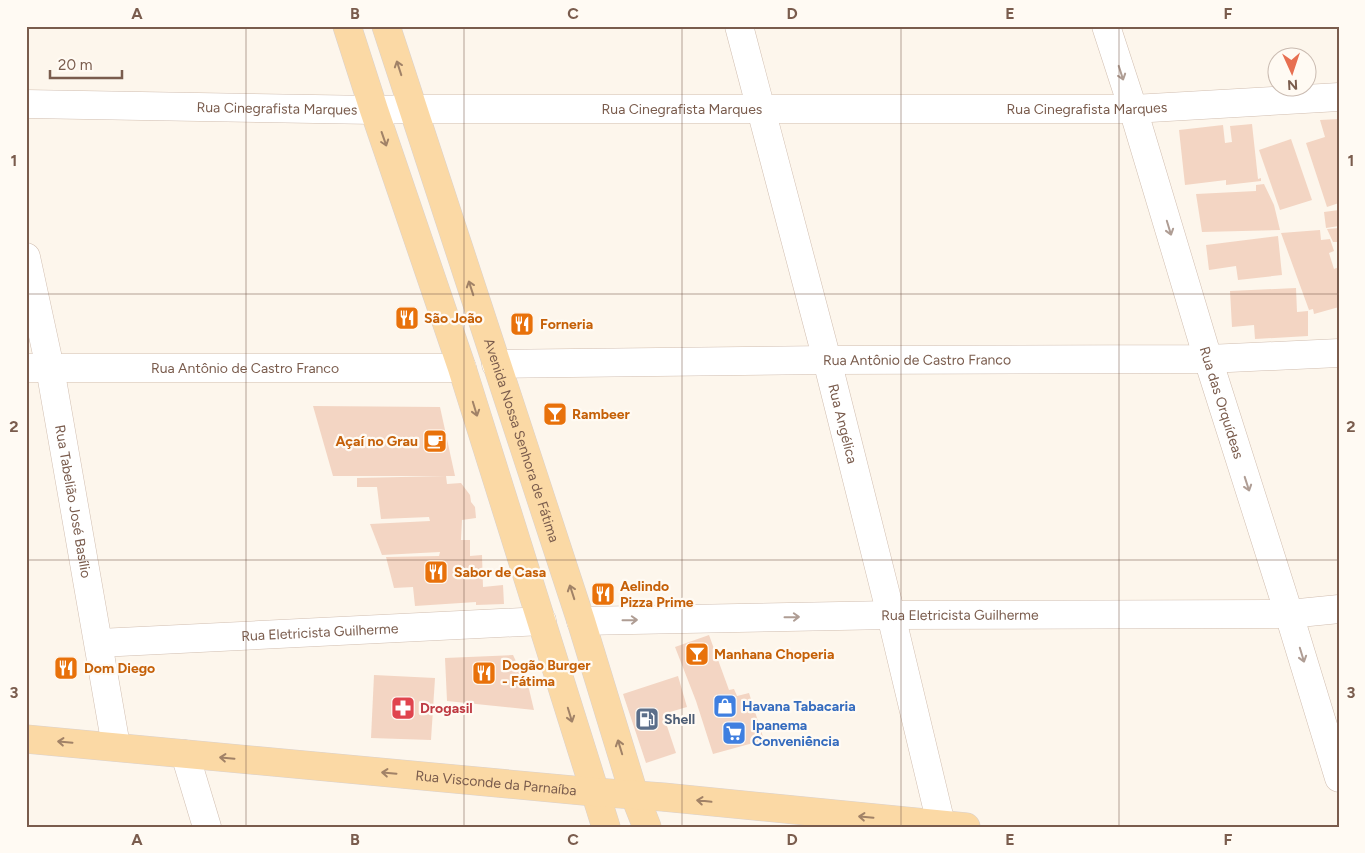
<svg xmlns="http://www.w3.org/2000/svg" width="1365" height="853" font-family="Figtree,sans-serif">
<rect width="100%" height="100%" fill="#fdf6ec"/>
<g fill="#f3d5c3">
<polygon points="1339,119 1339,203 1327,207 1306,143 1325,137 1320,120"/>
<polygon points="1252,124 1258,179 1261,178 1261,181 1226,185 1226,180 1185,185 1179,130 1223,125 1225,143 1232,142 1230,126"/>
<polygon points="1291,139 1312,200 1280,210 1259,150"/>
<polygon points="1264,184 1274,205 1280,230 1202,232 1196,194 1256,191 1256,185"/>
<polygon points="1339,210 1339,226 1326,228 1324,212"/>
<polygon points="1339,228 1339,242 1333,242 1327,229"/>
<polygon points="1320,230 1321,240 1330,239 1334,251 1329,253 1334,269 1339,267 1339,278 1338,279 1339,283 1339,307 1314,314 1313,309 1309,310 1281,233"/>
<polygon points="1278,236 1282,275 1238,280 1236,266 1209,270 1206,245"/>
<polygon points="1296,288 1297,312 1308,311 1308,336 1255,339 1254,325 1232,327 1230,291"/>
<polygon points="313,406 440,407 455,476 333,476"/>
<polygon points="446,476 447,484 461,483 470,495 471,502 475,507 476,518 462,520 461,540 470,540 470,556 482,555 483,587 503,585 504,604 476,605 476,602 415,606 413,587 394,588 386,557 439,556 440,552 382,555 370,524 430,521 429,517 381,519 377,487 357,487 357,478"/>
<polygon points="709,635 729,690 734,689 737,696 749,693 764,740 713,754 696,701 675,647"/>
<polygon points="513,655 529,689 534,710 447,701 445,658"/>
<polygon points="374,675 435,678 431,740 371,738"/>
<polygon points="678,676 687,707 663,714 676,753 646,763 623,694"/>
</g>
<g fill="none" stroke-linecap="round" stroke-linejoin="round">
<g stroke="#d1beb0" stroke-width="29">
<g id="minor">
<path id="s1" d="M739,26L827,360L891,615L941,824"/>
<path id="s2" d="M1106,26L1133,109L1208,359L1289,614L1339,778"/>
<path id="s3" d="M26,104L374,110L412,109H1133L1339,97"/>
<path id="s4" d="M26,257L50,368L116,746"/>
<path id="s5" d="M496,364L827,360L1208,359L1339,353"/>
<path id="s6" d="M26,368H462"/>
<path id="s7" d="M581,621L891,615L1289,614L1339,609"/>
<path id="s8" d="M99,643L542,621"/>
<polyline points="185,754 207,827"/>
</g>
</g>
<g stroke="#dad1cd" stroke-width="29">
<g id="major">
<polyline points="347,26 374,110 462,368 606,827"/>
<path id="s9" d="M386,26L581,621L634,794L647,827"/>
<path id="s10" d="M26,739L594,792L663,797L966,827"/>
</g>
</g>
<use href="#minor" stroke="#fff" stroke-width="28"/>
<use href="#major" stroke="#fbd9a5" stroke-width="28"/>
</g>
<defs><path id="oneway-shaft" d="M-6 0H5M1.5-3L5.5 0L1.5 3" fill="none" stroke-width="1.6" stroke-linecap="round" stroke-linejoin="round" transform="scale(1.25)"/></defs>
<g stroke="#a18267">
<use href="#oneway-shaft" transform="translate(399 68) rotate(-108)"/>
<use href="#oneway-shaft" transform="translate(384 139) rotate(71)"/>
<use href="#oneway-shaft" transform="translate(471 288) rotate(-108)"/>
<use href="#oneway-shaft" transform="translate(475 409) rotate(73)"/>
<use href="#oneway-shaft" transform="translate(572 592) rotate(-108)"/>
<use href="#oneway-shaft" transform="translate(570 715) rotate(73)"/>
<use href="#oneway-shaft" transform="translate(65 742) rotate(-175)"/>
<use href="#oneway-shaft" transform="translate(620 747) rotate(-107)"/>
<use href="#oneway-shaft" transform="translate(227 758) rotate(-175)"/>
<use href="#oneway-shaft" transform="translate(389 773) rotate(-175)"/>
<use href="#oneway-shaft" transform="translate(704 801) rotate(-174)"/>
<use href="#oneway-shaft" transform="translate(866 817) rotate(-175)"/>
</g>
<g stroke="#af9d94">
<use href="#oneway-shaft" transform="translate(1121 73) rotate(72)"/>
<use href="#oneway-shaft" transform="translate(1169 228) rotate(73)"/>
<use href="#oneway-shaft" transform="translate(1247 484) rotate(72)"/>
<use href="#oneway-shaft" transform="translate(792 617) rotate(-1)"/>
<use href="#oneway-shaft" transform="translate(630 620) rotate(-1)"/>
<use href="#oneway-shaft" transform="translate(1302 655) rotate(73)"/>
</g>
<path fill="none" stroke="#7a5c4d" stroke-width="1" stroke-opacity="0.55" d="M246,26V827M464,26V827M682,26V827M901,26V827M1119,26V827M26,294H1339M26,560H1339"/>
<defs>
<g id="restaurant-square" transform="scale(1.25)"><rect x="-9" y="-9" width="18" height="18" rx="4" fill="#e8710a" stroke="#fffaf3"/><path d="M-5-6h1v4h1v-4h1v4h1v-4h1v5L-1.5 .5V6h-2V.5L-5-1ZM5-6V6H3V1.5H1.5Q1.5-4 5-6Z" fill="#fff"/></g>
<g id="bar-square" transform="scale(1.25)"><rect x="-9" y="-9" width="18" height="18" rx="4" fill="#e8710a" stroke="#fffaf3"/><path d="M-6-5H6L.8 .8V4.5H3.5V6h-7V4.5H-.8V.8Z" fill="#fff"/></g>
<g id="cafe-square" transform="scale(1.25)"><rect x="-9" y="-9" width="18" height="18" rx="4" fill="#e8710a" stroke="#fffaf3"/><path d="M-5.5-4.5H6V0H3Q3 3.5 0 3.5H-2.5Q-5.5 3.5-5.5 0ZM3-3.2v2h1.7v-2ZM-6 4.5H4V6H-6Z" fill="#fff"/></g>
<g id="shop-square" transform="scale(1.25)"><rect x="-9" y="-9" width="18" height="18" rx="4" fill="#3f7fe0" stroke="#fffaf3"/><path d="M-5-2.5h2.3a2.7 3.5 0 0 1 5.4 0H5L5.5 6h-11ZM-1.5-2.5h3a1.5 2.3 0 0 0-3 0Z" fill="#fff"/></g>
<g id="pharmacy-square" transform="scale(1.25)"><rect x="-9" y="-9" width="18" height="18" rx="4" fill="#e0444e" stroke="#fffaf3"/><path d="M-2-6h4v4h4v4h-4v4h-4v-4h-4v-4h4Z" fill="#fff"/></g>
<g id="fuel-square" transform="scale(1.25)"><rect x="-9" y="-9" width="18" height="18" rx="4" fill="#5c6f8a" stroke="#fffaf3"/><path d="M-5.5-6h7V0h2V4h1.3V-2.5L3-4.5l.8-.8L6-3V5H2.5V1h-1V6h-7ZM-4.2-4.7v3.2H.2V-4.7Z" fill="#fff"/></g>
<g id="supermarket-square" transform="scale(1.25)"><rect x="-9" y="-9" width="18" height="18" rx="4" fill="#3f7fe0" stroke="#fffaf3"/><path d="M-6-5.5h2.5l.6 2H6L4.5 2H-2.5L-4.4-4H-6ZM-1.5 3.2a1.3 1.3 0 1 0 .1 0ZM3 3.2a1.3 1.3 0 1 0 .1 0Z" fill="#fff"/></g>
</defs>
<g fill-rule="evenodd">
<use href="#restaurant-square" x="407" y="318"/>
<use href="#restaurant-square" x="522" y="324"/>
<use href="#bar-square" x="555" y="414"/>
<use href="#cafe-square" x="435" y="441"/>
<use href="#restaurant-square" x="436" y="572"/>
<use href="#restaurant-square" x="603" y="594"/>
<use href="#bar-square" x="697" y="654"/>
<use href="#restaurant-square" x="66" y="668"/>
<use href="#restaurant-square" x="484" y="673"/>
<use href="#shop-square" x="725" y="706"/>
<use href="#pharmacy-square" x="403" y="708"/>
<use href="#fuel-square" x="647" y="719"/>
<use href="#supermarket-square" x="734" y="733"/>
</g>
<g text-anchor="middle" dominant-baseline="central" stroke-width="4.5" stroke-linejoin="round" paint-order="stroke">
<g font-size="14" fill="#7a5c4d" stroke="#fffaf3">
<text stroke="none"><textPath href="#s3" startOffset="1061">Rua Cinegrafista Marques</textPath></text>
<text stroke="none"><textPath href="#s3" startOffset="251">Rua Cinegrafista Marques</textPath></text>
<text stroke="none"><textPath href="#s3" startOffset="656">Rua Cinegrafista Marques</textPath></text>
<text stroke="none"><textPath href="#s5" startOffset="421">Rua Antônio de Castro Franco</textPath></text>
<text stroke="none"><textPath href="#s6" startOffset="219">Rua Antônio de Castro Franco</textPath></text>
<text stroke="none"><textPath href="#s2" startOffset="394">Rua das Orquídeas</textPath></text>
<text stroke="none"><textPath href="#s1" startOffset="411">Rua Angélica</textPath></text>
<text stroke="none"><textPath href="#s9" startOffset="436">Avenida Nossa Senhora de Fátima</textPath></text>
<text stroke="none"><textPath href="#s4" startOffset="249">Rua Tabelião José Basílio</textPath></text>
<text stroke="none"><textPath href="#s7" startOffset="379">Rua Eletricista Guilherme</textPath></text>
<text stroke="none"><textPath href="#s8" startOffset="221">Rua Eletricista Guilherme</textPath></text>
<text stroke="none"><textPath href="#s10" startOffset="472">Rua Visconde da Parnaíba</textPath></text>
</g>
<g font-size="14" font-weight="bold" fill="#c56008" stroke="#fffaf3" text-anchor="start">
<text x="424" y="318">São João</text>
<text x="540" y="324">Forneria</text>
<text x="572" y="414">Rambeer</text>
<text x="418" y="441" text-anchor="end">Açaí no Grau</text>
<text x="454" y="572">Sabor de Casa</text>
<text x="620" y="586">Aelindo<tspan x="620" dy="16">Pizza Prime</tspan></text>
<text x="714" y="654">Manhana Choperia</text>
<text x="502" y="665">Dogão Burger<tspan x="502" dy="16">- Fátima</tspan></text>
<text x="84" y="668">Dom Diego</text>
</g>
<g font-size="14" font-weight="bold" fill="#366cbe" stroke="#fffaf3" text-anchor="start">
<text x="742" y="706">Havana Tabacaria</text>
<text x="752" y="725">Ipanema<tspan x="752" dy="16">Conveniência</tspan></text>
</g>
<g font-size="14" font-weight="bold" fill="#be3a42" stroke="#fffaf3" text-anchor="start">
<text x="420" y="708">Drogasil</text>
</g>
<g font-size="14" font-weight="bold" fill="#4e5e75" stroke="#fffaf3" text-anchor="start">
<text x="664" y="719">Shell</text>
</g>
</g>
<rect width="1365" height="853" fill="none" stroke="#fffaf3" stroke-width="55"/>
<g transform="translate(1292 72) rotate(177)"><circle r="24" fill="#fffaf3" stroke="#cabbb1"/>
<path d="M0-4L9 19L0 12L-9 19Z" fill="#e76f51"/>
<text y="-8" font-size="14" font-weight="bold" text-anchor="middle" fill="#7a5c4d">N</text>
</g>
<path d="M50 70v8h72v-8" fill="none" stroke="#7a5c4d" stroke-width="2.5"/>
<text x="58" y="70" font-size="15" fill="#7a5c4d" stroke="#fffaf3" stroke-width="4" paint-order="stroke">20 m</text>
<rect x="28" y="28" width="1310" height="798" fill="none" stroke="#7a5c4d" stroke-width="2"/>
<g font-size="16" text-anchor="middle" font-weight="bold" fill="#7a5c4d">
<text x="137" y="19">A</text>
<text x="355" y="19">B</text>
<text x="573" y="19">C</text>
<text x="792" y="19">D</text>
<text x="1010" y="19">E</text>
<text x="1228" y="19">F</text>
<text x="14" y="166">1</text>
<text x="1351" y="166">1</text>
<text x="14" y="432">2</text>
<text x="1351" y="432">2</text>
<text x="14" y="698">3</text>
<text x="1351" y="698">3</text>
<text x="137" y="845">A</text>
<text x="355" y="845">B</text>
<text x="573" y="845">C</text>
<text x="792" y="845">D</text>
<text x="1010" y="845">E</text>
<text x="1228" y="845">F</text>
</g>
</svg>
